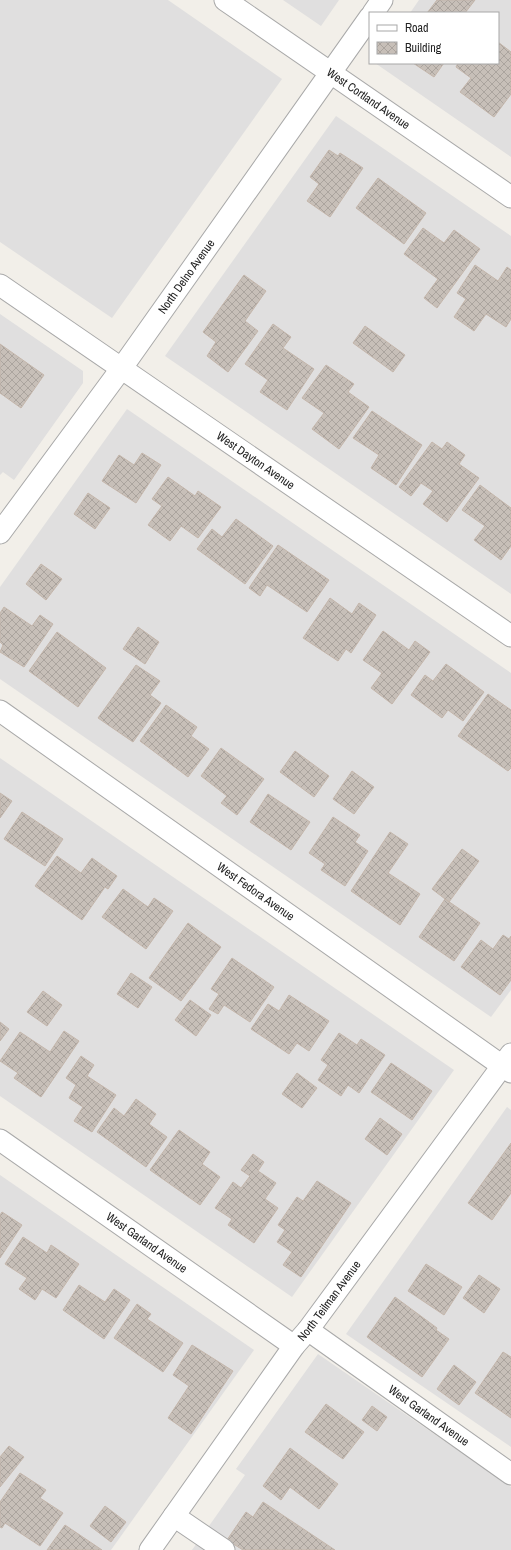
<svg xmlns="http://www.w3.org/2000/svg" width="511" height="1550" font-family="'Archivo Narrow',sans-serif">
<defs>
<pattern id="building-cross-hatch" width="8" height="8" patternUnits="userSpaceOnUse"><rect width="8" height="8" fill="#c7bfb8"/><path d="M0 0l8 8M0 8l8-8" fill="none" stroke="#aba49e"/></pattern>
</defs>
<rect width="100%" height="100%" fill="#f2efe9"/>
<g fill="#e0dfdf">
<polygon points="0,0 168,0 282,79 112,318 0,242"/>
<polygon points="283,0 339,0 321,26"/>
<polygon points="419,0 511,0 511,157 375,63 498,63 498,13 410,13"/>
<polygon points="336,116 511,236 511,594 165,356"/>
<polygon points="0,314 83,371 83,383 14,480 3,472 0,475"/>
<polygon points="127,409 511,673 511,990 491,1017 0,679 0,587"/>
<polygon points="0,758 454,1070 292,1297 0,1096"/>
<polygon points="507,1107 511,1110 511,1447 346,1334"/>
<polygon points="0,1175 254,1350 111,1550 0,1550"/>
<polygon points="318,1354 511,1487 511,1550 192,1550 245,1475 236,1469"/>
</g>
<g fill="url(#building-cross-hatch)" stroke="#c4b6ab">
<polygon points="437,0 475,0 465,13 427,13"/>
<polygon points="498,42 511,52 511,94 494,117 460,92 471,78 456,67 458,63 498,63"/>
<polygon points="413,63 444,63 434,77"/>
<polygon points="329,150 338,156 340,153 363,168 330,217 307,201 319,184 310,177"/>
<polygon points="378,178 426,213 404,244 356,208"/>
<polygon points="423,228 444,243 454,230 480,249 437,308 424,298 438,279 404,254"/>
<polygon points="475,265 498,281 507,267 511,270 511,319 506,327 486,314 474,331 454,317 466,299 457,293"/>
<polygon points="244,275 266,291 245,321 258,331 228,372 207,356 216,342 203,332"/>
<polygon points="273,324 291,337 283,348 314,369 287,410 260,392 268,380 245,364"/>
<polygon points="365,326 405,355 393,372 353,343"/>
<polygon points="0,344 44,375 21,408 0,393"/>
<polygon points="326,365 354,384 348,392 369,407 339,449 312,429 324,413 302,398"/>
<polygon points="372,411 422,445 396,485 371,468 379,455 353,438"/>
<polygon points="432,442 442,449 447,442 465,455 459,464 479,478 447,522 423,504 433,491 421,483 411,496 399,487"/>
<polygon points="142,453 161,465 136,503 102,481 119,455 134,465"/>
<polygon points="168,477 195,496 198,491 221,507 198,538 181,526 170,541 148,525 162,506 152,499"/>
<polygon points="480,485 511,508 511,546 501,560 474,540 485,526 462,510"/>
<polygon points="88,493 110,508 95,529 74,514"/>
<polygon points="236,519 273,546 245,584 197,549 212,529 222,537"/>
<polygon points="278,545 329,580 307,612 267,585 260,596 249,588"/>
<polygon points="41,564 62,579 46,600 26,584"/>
<polygon points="330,598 352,614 359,603 376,615 351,653 346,649 338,661 303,638"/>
<polygon points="4,607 32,626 40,615 53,624 24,667 0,652 3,645 0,642 0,613"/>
<polygon points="138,627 159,642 145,664 123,649"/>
<polygon points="383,631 409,650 415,641 430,652 392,704 371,688 382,673 363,660"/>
<polygon points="57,632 106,668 78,707 29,671"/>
<polygon points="446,664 484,692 463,721 448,710 442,718 411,695 425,675 433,681"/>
<polygon points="136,665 160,681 150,695 161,703 133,742 98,718"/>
<polygon points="488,694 511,710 511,768 508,771 458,736"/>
<polygon points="166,705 197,727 191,736 209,749 188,777 140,741"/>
<polygon points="221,748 264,779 237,815 221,803 227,796 201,776"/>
<polygon points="295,751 329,776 314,797 280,772"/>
<polygon points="352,771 374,787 354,814 333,799"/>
<polygon points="0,793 12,801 0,818"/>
<polygon points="268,794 310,822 291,850 250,822"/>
<polygon points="22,812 63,839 45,866 4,839"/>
<polygon points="333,817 360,835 355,842 368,851 345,886 321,870 325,864 309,853"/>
<polygon points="390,832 408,844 388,873 420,894 400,925 351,891"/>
<polygon points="462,849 479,861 449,902 432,889"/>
<polygon points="57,856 81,873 92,858 117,876 108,889 105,887 82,920 35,886"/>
<polygon points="123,889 148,907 154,898 173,911 146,949 102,917"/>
<polygon points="445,899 480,923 454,961 419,937"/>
<polygon points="188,923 221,947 181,1001 149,978"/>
<polygon points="503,935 509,939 511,936 511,980 500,995 461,967 481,940 493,949"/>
<polygon points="232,958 274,987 250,1022 224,1005 218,1014 209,1009 219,994 211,989"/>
<polygon points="131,973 152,987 138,1008 117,994"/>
<polygon points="43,991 62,1005 47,1026 27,1012"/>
<polygon points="289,995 329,1021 309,1051 297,1043 289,1054 251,1029 268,1004 279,1011"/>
<polygon points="190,1000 211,1015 196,1036 175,1020"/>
<polygon points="0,1022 9,1029 0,1041"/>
<polygon points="64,1031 79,1041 41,1097 14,1078 18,1073 0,1061 20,1032 50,1052"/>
<polygon points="339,1033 357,1045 361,1039 385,1055 359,1093 348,1085 341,1096 318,1080 328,1065 321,1060"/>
<polygon points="81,1056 94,1065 87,1076 116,1095 92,1132 74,1121 83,1107 69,1098 76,1085 66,1078"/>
<polygon points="391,1063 432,1091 412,1120 371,1092"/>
<polygon points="297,1073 317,1088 302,1108 282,1094"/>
<polygon points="136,1099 156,1114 149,1124 167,1137 146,1167 97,1132 114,1108 124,1116"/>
<polygon points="380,1118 402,1134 387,1155 365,1139"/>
<polygon points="179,1130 210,1152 202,1164 220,1177 200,1205 150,1170"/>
<polygon points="511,1143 511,1193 492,1220 468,1203"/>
<polygon points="253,1154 264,1162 258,1171 276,1183 265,1199 278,1208 254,1243 228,1225 232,1219 215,1208 233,1182 241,1188 250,1176 241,1170"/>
<polygon points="317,1181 351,1203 301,1277 283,1265 292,1252 277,1242 285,1230 278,1225 297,1197 303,1201"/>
<polygon points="2,1212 22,1225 0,1258 0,1215"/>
<polygon points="23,1237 47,1253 51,1245 79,1264 56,1298 42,1289 35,1300 19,1289 27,1278 5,1264"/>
<polygon points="426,1264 462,1287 444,1315 408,1291"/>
<polygon points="479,1275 500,1289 484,1313 463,1298"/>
<polygon points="79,1285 105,1302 114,1289 130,1300 104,1339 63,1310"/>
<polygon points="395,1297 437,1328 436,1330 449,1339 422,1377 367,1337"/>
<polygon points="137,1304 151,1314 147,1319 183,1343 163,1372 114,1338"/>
<polygon points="192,1345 233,1371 191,1434 168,1418 189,1386 173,1375"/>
<polygon points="503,1352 511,1357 511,1418 475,1393"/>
<polygon points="454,1365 476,1382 459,1405 437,1389"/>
<polygon points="326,1404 364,1432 343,1459 305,1432"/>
<polygon points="372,1406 387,1417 377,1431 362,1420"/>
<polygon points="9,1446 24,1457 0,1487 0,1457"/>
<polygon points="290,1448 338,1484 319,1509 290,1487 281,1500 263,1486"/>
<polygon points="20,1473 46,1490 40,1498 63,1513 40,1546 5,1523 2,1528 0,1527 0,1502"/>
<polygon points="263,1502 335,1550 243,1550 227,1540 246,1512 253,1517"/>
<polygon points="105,1506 126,1522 111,1542 90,1526"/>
<polygon points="65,1525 102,1550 47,1550"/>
</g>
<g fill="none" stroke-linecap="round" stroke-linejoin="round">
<g stroke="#a9a9a9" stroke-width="23">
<g id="street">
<path id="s1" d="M225,0L511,197"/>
<polyline points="373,13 382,0"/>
<path id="s2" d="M0,285L511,636"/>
<path id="s3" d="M0,533L121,369L370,17"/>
<path id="s4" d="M0,711L511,1072"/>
<path id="s5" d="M0,1140L294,1346"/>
<path id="s6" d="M308,1330L511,1474"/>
<polyline points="174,1516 224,1550"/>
<path id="s7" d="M150,1550L294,1346L308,1330L511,1054"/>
</g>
</g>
<use href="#street" stroke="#fff" stroke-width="21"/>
</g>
<g text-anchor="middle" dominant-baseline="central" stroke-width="3" stroke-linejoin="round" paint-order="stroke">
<g font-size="12" fill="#222" stroke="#fff">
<text stroke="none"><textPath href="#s1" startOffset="174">West Cortland Avenue</textPath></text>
<text stroke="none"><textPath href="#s3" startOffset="317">North Delno Avenue</textPath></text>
<text stroke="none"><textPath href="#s2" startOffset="310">West Dayton Avenue</textPath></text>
<text stroke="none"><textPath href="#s4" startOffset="313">West Fedora Avenue</textPath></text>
<text stroke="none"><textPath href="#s5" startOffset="179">West Garland Avenue</textPath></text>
<text stroke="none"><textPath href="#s7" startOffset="307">North Teilman Avenue</textPath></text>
<text stroke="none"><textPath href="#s6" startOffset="148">West Garland Avenue</textPath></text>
</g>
</g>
<rect x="369" y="12" width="130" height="52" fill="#ffffff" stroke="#a7a7a7"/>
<rect x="377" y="25" width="20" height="6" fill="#ffffff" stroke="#a7a7a7"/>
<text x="405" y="32" font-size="12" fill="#222222">Road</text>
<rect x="377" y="42" width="20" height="12" fill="url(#building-cross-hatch)" stroke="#a7a7a7"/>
<text x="405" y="52" font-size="12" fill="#222222">Building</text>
</svg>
